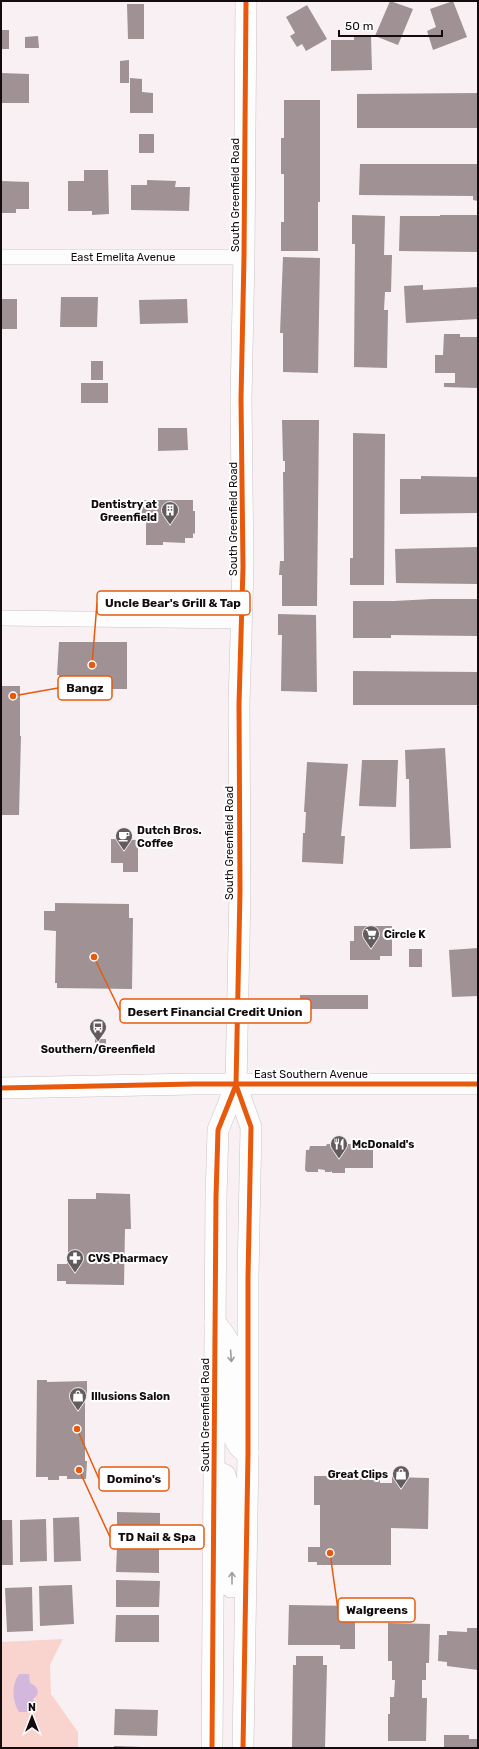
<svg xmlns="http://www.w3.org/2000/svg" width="479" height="1749" font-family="Rubik,sans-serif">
<rect width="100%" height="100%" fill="#f8f0f3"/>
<polygon fill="#f9d4cf" points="63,1639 50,1665 51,1694 78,1732 78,1748 1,1748 1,1642"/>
<path fill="#d4b7dd" d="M19,1674H29L30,1683C37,1686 42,1693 33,1699L34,1702H30V1712H19C12,1700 11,1686 19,1674Z"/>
<g fill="#9f9194">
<polygon points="390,1 413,9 398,45 375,36"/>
<polygon points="453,1 467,37 433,50 427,31 436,27 430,9"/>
<polygon points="127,4 144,4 144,39 128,39"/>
<polygon points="307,5 327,39 306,51 302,44 297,47 290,36 295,33 286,17"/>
<rect x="1" y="30" width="8" height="19"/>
<polygon points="38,36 39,48 25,48 25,37"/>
<polygon points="371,36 372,70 331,71 331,40 354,40 354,37"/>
<polygon points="129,60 129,83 120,83 120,61"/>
<polygon points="1,73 29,74 29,103 1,103"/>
<polygon points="130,78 142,79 142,92 153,93 153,113 130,113"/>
<polygon points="478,93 478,128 357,128 357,94"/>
<polygon points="284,100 320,100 320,202 318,202 318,251 281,251 281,222 284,222 284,174 281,174 281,138 284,138"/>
<rect x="139" y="134" width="15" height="19"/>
<polygon points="360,164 478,164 478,201 473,200 473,196 359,195"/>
<polygon points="84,170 108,170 109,214 92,215 92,211 68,211 68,181 84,181"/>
<polygon points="147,180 176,181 175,187 190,187 189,211 131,210 131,185 147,185"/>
<polygon points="1,181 29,182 29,209 16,209 16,213 1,213"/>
<polygon points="352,215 385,216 384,255 392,255 391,292 385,292 384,310 388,310 387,368 354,367 355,244 352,244"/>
<polygon points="440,215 478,215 478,252 399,251 400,216 440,216"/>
<polygon points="283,257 320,258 318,373 283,372 283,333 280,333"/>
<polygon points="423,285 423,290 478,287 478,319 406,323 404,286"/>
<polygon points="61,297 98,297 97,327 60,327"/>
<rect x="1" y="299" width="16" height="30"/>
<polygon points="187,299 188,323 140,324 139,300"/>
<polygon points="444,334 460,334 460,337 478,337 477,388 444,387 444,383 455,383 455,373 435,373 435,355 443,355"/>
<rect x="91" y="361" width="12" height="19"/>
<rect x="81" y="383" width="27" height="20"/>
<polygon points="282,420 319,420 317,606 282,606 282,575 279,575 280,561 284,561 283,472 285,472 285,461 283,461"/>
<polygon points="158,428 187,428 188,450 158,451"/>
<polygon points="353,433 385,434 384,585 350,585 350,558 353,558"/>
<polygon points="421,476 478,477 478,513 400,514 400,479 421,479"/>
<polygon points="144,500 193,500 193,511 195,511 195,534 193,533 193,538 185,538 185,543 163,542 163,545 146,545 146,516 141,516"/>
<polygon points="478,547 478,584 396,583 395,549"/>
<polygon points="432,599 478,599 478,636 391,635 391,638 353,638 353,601 394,601"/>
<polygon points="278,614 316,615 317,692 281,691 282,635 278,635"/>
<polygon points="59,642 127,642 127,689 59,689 59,675 57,675"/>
<polygon points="353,671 478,672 478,705 353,705"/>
<polygon points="1,686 20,686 20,736 21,736 19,815 1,815"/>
<polygon points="445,748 451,848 410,849 409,779 406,779 405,750"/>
<polygon points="362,760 398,760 396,807 359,806"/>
<polygon points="307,762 348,764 341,836 345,836 343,864 302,862 303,833 305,833 306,812 304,812"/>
<polygon points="111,839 138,840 138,872 123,872 123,863 111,863"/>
<polygon points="55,903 129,904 129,918 133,918 132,989 57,988 57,983 55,983 56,931 44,930 44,911 55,911"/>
<polygon points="354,926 392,926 392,956 380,956 380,960 350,960 350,941 354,941"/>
<polygon points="478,948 478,996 452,997 449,950"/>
<rect x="409" y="949" width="13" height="18"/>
<rect x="300" y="995" width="68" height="14"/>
<rect x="95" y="1039" width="11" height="6"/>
<polygon points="327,1144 359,1144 359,1147 369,1147 373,1150 373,1168 345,1168 345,1173 332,1173 332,1171 331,1172 325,1172 325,1170 318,1169 318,1172 307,1172 305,1170 306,1150 309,1150 310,1146 326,1146"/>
<polygon points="96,1193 130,1194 131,1229 125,1229 124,1285 66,1284 66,1281 57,1281 57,1264 67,1264 68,1259 68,1199 96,1199"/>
<polygon points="37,1380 47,1380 47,1382 87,1381 87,1398 85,1398 85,1461 87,1461 86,1479 67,1479 67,1476 59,1476 59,1480 48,1480 48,1477 36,1477"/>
<polygon points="356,1475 385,1475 385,1477 380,1477 380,1483 392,1483 392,1477 429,1478 428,1529 391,1528 391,1565 317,1565 317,1562 308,1562 308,1547 320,1547 320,1505 314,1505 314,1476 357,1476"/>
<polygon points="117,1512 160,1513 160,1539 117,1538"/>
<polygon points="79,1517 81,1561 54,1562 53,1518"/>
<polygon points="46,1519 47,1561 20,1562 20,1520"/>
<polygon points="1,1520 12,1520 13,1565 1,1565"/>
<polygon points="117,1546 159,1547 159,1573 116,1572"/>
<polygon points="116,1580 160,1581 159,1607 116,1607"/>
<polygon points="72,1585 74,1624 40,1626 39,1586"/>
<polygon points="32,1587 33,1631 7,1632 5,1588"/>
<polygon points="289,1605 355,1606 355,1649 340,1649 340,1645 288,1645"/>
<polygon points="116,1615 159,1615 159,1642 115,1642"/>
<polygon points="388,1623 430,1624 429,1663 426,1663 426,1680 422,1680 422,1698 427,1698 426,1741 388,1741 388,1714 390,1714 390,1697 394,1697 395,1680 392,1680 392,1661 388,1661"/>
<polygon points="467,1628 478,1628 478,1670 447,1666 447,1662 438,1661 439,1635 447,1635 447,1631 467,1632"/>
<polygon points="296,1656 323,1656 323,1665 327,1665 325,1748 292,1748 293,1665 296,1665"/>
<polygon points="115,1709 158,1710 157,1736 114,1735"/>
<polygon points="444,1735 469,1735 469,1739 478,1739 478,1748 444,1748"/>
<polygon points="114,1746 142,1747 142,1748 114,1748"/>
</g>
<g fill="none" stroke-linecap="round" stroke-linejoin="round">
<g stroke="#cac2c5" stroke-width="16">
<g id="street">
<path id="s1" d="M1,257H244"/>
<polyline points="1,618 242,621"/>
</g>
</g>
<g stroke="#cac2c5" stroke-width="22">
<g id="secondary">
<polyline points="236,1085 251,1127 248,1277 248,1453 243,1748"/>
<polyline points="1,1088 193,1084 478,1084"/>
<path d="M215,1322C220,1329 227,1337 230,1345C240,1372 216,1440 248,1453"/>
<polyline points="215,1471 225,1475 232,1500 231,1587"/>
<polyline points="212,1748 216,1197 218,1130 236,1085 240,891 239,704 243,567 241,399 244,257 246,1"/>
</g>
</g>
<use href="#street" stroke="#fefdfd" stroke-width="15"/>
<use href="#secondary" stroke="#fefdfd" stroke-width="21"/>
<g stroke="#fff" stroke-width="8">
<g id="cycleway">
<polyline points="236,1085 251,1127 248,1277 248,1453 243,1748"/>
<polyline points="1,1088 193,1084 478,1084"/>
<polyline points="212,1748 216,1197 218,1130 236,1085 240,891 239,704 243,567 241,399 244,257 246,1"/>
</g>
</g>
<use href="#cycleway" stroke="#e8590c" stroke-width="5"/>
</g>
<defs><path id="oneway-shaft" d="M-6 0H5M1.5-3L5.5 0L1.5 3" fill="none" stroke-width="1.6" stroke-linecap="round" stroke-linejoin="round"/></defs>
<g stroke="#a09c9d">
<use href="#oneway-shaft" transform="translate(231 1356) rotate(86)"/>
<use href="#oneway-shaft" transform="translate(232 1578) rotate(-90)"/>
</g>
<defs>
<g id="building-pin" transform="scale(0.9)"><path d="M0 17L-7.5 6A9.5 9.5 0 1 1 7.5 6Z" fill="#635b5e" stroke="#fff"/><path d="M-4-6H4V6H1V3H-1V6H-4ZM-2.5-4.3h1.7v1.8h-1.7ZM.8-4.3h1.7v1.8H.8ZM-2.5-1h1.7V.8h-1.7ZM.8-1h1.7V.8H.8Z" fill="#fff"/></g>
<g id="cafe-pin" transform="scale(0.9)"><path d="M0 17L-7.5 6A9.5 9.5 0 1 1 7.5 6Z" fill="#635b5e" stroke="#fff"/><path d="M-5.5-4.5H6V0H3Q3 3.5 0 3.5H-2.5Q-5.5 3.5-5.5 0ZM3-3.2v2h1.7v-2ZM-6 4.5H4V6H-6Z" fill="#fff"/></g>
<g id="supermarket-pin" transform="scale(0.9)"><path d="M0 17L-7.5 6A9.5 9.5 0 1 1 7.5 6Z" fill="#635b5e" stroke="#fff"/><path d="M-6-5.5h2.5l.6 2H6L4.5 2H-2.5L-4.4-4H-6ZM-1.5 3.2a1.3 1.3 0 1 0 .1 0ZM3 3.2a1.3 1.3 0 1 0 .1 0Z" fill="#fff"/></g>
<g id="bus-pin" transform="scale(0.9)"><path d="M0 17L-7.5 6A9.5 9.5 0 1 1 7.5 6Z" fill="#635b5e" stroke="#fff"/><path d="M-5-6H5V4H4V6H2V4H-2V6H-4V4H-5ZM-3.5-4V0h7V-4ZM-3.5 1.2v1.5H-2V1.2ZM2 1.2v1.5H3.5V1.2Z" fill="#fff"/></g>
<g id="restaurant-pin" transform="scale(0.9)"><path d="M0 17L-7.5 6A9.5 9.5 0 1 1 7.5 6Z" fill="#635b5e" stroke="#fff"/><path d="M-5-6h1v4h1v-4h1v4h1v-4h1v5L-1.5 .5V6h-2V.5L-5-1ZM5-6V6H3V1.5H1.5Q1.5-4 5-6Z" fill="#fff"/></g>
<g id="pharmacy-pin" transform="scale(0.9)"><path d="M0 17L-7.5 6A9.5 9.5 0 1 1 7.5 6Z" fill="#635b5e" stroke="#fff"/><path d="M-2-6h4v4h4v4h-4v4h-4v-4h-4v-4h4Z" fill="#fff"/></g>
<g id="shop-pin" transform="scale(0.9)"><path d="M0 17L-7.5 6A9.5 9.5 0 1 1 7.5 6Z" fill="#635b5e" stroke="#fff"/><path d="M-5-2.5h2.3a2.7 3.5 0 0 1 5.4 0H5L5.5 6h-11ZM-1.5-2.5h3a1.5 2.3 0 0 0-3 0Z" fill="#fff"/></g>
</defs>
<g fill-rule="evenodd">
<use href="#building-pin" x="170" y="510"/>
<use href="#cafe-pin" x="124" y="836"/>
<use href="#supermarket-pin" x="371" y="934"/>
<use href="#bus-pin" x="98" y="1027"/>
<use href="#restaurant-pin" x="339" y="1144"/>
<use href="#pharmacy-pin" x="75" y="1258"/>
<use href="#shop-pin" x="78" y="1396"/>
<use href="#shop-pin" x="401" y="1474"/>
</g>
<g text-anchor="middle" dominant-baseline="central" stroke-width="4" stroke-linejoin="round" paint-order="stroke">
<g font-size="11" fill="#130b0e" stroke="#fff">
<text transform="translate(235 195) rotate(-90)">South Greenfield Road</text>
<text stroke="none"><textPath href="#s1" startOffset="122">East Emelita Avenue</textPath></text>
<text transform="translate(233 519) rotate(-90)">South Greenfield Road</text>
<text transform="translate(229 843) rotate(-90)">South Greenfield Road</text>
<text x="311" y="1074">East Southern Avenue</text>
<text transform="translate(205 1415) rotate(-90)">South Greenfield Road</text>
</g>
<g font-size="11" font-weight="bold" fill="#130b0e" stroke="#fff" text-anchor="start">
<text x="157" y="504" text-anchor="end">Dentistry at<tspan x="157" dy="13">Greenfield</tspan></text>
<text x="137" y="830">Dutch Bros.<tspan x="137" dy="13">Coffee</tspan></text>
<text x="384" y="934">Circle K</text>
<text x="98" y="1049" text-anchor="middle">Southern/Greenfield</text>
<text x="352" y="1144">McDonald's</text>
<text x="88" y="1258">CVS Pharmacy</text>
<text x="91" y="1396">Illusions Salon</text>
<text x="388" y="1474" text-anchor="end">Great Clips</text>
</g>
</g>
<path fill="none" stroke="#e8590c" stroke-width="1.5" d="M92 665L97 603M13 696L58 688M94 957L120 1011M77 1429L99 1479M79 1470L110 1537M330 1553L338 1610"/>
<g fill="#e8590c" stroke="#fff" stroke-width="1.5">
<circle cx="92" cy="665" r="4"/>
<circle cx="13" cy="696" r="4"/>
<circle cx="94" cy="957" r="4"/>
<circle cx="77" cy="1429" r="4"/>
<circle cx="79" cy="1470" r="4"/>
<circle cx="330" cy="1553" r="4"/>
</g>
<g fill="#fff" stroke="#e8590c" stroke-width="1.5">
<rect x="97" y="591" width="153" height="24" rx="4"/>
<rect x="58" y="676" width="54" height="24" rx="4"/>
<rect x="120" y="999" width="191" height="24" rx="4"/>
<rect x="99" y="1467" width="70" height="24" rx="4"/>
<rect x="110" y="1525" width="94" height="24" rx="4"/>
<rect x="338" y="1598" width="77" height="24" rx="4"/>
</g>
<g font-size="12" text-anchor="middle" font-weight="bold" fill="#130b0e">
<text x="173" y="607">Uncle Bear's Grill &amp; Tap</text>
<text x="85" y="692">Bangz</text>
<text x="215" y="1016">Desert Financial Credit Union</text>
<text x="134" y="1483">Domino's</text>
<text x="157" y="1541">TD Nail &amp; Spa</text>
<text x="377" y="1614">Walgreens</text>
</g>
<rect width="479" height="1749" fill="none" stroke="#130b0e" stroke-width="4"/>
<g transform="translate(32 1717)" stroke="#ffffff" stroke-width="3" paint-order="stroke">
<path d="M0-3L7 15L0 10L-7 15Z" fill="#130b0e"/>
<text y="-6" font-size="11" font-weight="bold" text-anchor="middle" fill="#130b0e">N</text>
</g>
<path d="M339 30v6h103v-6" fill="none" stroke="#130b0e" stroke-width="2"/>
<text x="345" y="30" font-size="12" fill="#130b0e" stroke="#ffffff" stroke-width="3" paint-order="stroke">50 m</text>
</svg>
